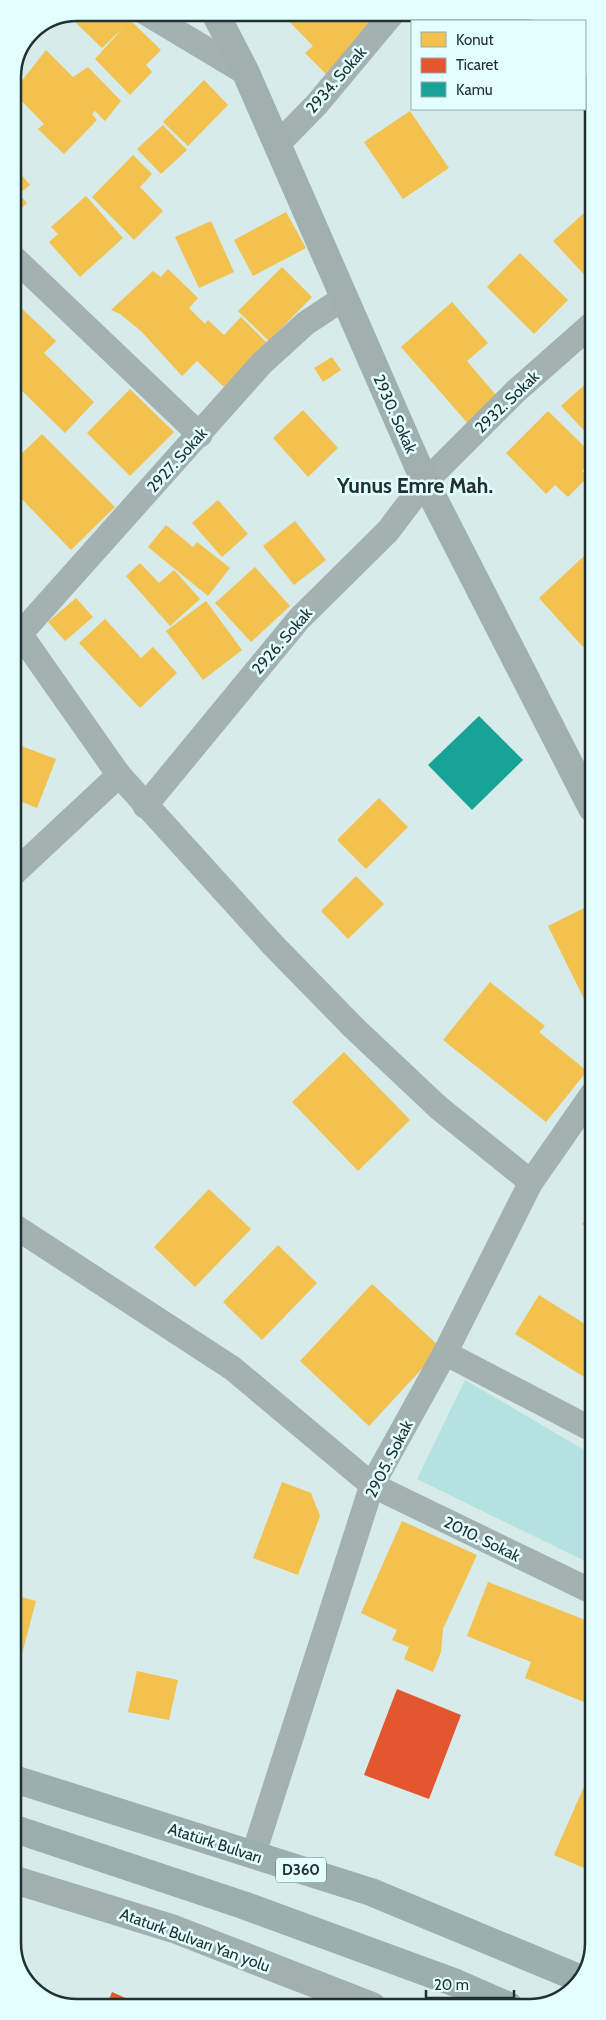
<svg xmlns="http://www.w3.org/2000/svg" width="606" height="2020" font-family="Cabin,sans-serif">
<rect width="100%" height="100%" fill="#d7ebea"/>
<polygon fill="#b4e2e1" points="465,1380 593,1455 593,1565 417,1479"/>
<g fill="#f2c14e">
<polygon points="78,13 135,13 130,20 161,50 146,65 152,72 130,95 95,59 123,28 102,48 69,16"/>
<polygon points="281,13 369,13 379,23 326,74 305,53 313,46"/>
<polygon points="46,50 73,77 88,67 121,101 105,121 95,111 92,114 97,120 64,154 38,129 44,124 13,92"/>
<polygon points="204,80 228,105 188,146 163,122"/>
<polygon points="410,111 449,168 403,199 364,142"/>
<polygon points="163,125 187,150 161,174 137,149"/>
<polygon points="133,155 152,174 140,187 163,211 134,240 92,197"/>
<polygon points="13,165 30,185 19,194 27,203 13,217"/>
<polygon points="86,196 123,238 80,277 49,242 58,234 51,227"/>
<polygon points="592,206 592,283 553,241"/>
<polygon points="286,212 306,248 253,276 234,240"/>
<polygon points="211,221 234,272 199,288 175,237"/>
<polygon points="520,253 568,300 534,334 487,287"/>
<polygon points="282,267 312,297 269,341 238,311"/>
<polygon points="168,269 198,298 189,308 205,324 208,320 224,335 241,317 270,346 226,389 197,361 182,376 141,331 120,314 111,310 153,271 161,277"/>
<polygon points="452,302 488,343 467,361 501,401 471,427 401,347"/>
<polygon points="17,304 56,341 44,353 94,402 65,433 13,382 13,308"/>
<polygon points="332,357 341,370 323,382 314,368"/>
<polygon points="592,378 592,439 561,406"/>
<polygon points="130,389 174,432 130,476 87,433"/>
<polygon points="303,410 338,448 308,477 273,438"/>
<polygon points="548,411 592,454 592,461 582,471 588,477 568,497 555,485 546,494 506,453"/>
<polygon points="42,434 115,507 71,550 13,490 13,462"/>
<polygon points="218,500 248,534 222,557 192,523"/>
<polygon points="295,521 326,560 294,585 263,546"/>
<polygon points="166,525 193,547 197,542 230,568 208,596 148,547"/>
<polygon points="584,556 592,565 592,639 583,647 539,598"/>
<polygon points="140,563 159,583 174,570 200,599 170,626 126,576"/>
<polygon points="255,567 290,606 251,642 215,603"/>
<polygon points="76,598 93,617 65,641 48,622"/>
<polygon points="206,601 242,650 203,680 166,631"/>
<polygon points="105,619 141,658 153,647 177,673 140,708 79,643"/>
<polygon points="13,743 56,759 37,808 13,798"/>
<polygon points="379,798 408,827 366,869 337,840"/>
<polygon points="356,876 384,904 348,939 321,911"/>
<polygon points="592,904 592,1015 548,926"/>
<polygon points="490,982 545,1026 539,1032 587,1071 546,1122 443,1040"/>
<polygon points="344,1052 410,1120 358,1171 292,1102"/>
<polygon points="209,1189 251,1229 195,1287 154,1247"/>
<polygon points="593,1210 593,1232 582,1224"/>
<polygon points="278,1245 317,1283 262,1340 223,1302"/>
<polygon points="372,1284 441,1348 369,1426 300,1361"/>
<polygon points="539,1295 593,1329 593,1374 589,1380 515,1334"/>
<polygon points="282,1482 311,1493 320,1516 298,1575 253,1558"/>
<polygon points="402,1521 477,1555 443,1629 441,1652 433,1672 404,1659 409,1647 392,1640 397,1630 361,1613"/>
<polygon points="488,1582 593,1623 593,1679 584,1702 525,1678 531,1662 467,1636"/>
<polygon points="14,1595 36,1601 15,1680 14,1680"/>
<polygon points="137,1671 178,1680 169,1720 128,1712"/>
<polygon points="593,1766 593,1872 554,1855"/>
</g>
<g fill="#e4572e">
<polygon points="397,1689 461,1715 429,1799 364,1775"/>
<polygon points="112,1992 146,2007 106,2007"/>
</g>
<polygon fill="#17a398" points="479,716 523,760 472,810 428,765"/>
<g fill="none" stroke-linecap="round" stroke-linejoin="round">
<g stroke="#a4b1b1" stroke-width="25">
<polyline points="146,13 246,73"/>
<polyline points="277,145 317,104 393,13"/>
<polyline points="13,257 200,435"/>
<polyline points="13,624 119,775 273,945 354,1028 439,1108 531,1182"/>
<polyline points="21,633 262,363 306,323 344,298"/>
<polyline points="145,806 299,619 388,531 425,482 516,391 592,324"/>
<polyline points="13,874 119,775"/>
<polyline points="14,1226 232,1368 372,1485 593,1592"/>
<polyline points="445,1353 593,1430"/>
<polyline points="253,1856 372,1485 445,1353 531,1182 593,1093"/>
</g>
<g stroke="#a0b0af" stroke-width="28">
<polyline points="215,13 246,73 425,482 592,808"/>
<polyline points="15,1880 174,1929 372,2006"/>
</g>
<g stroke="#9cafae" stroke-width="28">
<polyline points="14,1779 371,1892 581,1979"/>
<polyline points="15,1829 243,1905 456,1983 509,2006"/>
</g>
</g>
<g text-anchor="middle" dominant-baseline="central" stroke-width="5" stroke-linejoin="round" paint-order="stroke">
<rect fill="#e2fefe" stroke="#5c6e6e" stroke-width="1" x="276" y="1857.5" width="50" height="25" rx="4"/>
<g font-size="15" font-weight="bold" fill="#223030">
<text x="301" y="1870">D360</text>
</g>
<g font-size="16" fill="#223030" stroke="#e2fefe">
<text transform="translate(336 80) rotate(-49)">2934. Sokak</text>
<text transform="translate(507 402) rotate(-44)">2932. Sokak</text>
<text transform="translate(395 414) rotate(66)">2930. Sokak</text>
<text transform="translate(177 460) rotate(-48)">2927. Sokak</text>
<text transform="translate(282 641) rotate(-49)">2926. Sokak</text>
<text transform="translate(389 1459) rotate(-63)">2905. Sokak</text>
<text transform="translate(482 1539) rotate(26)">2010. Sokak</text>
<text transform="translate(215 1843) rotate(18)">Atatürk Bulvarı</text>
<text transform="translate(195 1940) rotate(20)">Ataturk Bulvarı Yan yolu</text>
</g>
<g font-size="21" font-weight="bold" fill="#223030" stroke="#e2fefe">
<text x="415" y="485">Yunus Emre Mah.</text>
</g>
</g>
<path d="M0 0H606V2020H0ZM77 21H529A56 56 0 0 1 585 77V1943A56 56 0 0 1 529 1999H77A56 56 0 0 1 21 1943V77A56 56 0 0 1 77 21Z" fill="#e2fefe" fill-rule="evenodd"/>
<path fill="none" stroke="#223030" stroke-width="2.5" d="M77 21H529A56 56 0 0 1 585 77V1943A56 56 0 0 1 529 1999H77A56 56 0 0 1 21 1943V77A56 56 0 0 1 77 21Z"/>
<rect x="411" y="20" width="175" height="90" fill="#e2fefe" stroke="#95acac"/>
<rect x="421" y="32" width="25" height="15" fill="#f2c14e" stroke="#95acac"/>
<text x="456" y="45" font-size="15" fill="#223030">Konut</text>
<rect x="421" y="58" width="25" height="15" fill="#e4572e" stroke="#95acac"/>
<text x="456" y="70" font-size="15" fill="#223030">Ticaret</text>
<rect x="421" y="82" width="25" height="15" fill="#17a398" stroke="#95acac"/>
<text x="456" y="95" font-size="15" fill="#223030">Kamu</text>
<path d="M426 1990v8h88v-8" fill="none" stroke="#223030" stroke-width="2.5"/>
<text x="434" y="1990" font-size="15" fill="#223030" stroke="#e2fefe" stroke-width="4" paint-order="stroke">20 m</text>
</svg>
